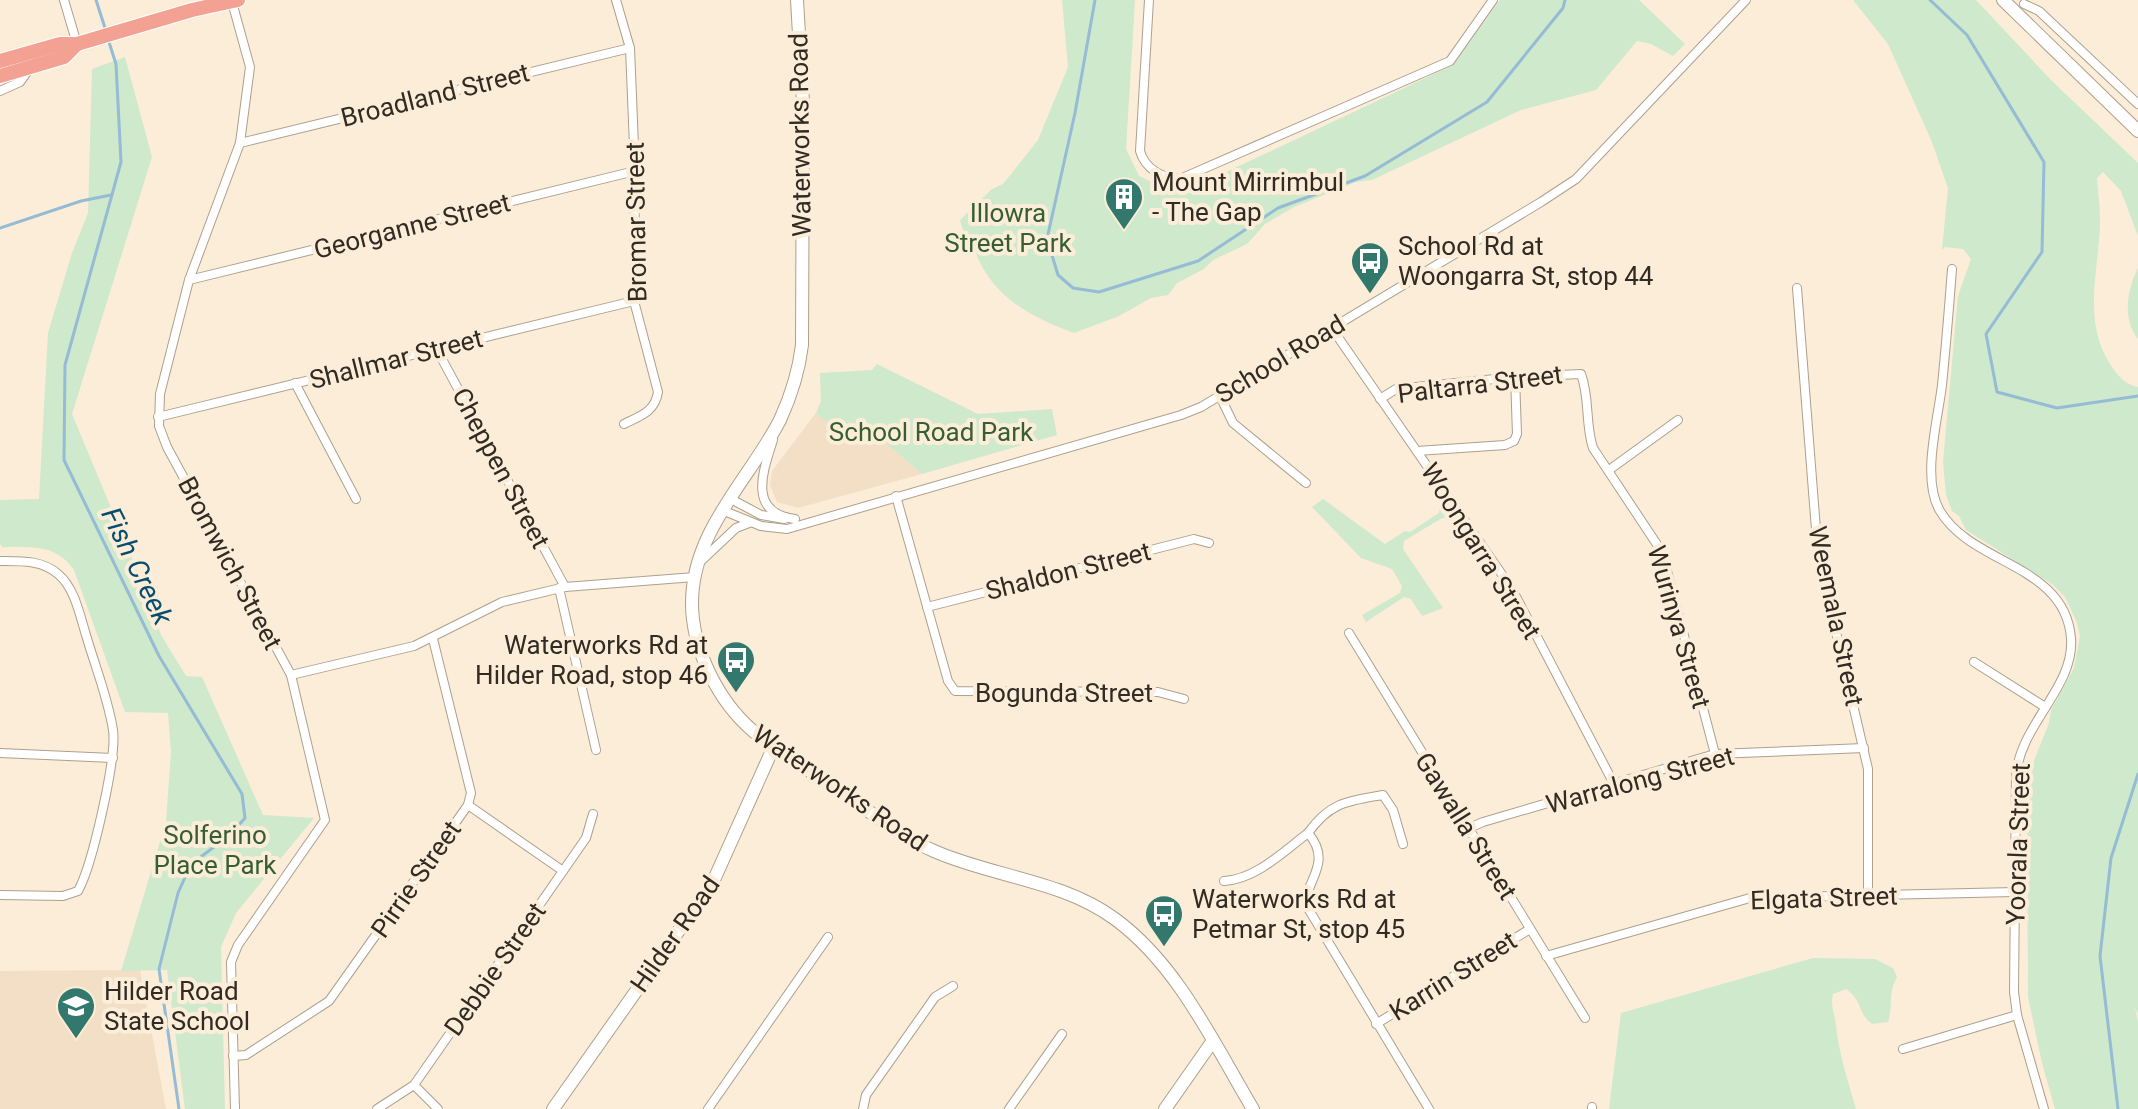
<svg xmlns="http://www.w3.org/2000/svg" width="2138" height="1109" font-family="Roboto,sans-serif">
<rect width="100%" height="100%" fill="#fbedd8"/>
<g fill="#f2dfc5">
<polygon points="816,413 839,432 849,422 875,434 922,474 798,508 777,502 770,485 772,471"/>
<polygon points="140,970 166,1109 0,1109 0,971"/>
</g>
<g fill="#cfe9cc">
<path d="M1062,0H1135L1126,149L1139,176L1170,191L1203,183L1453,65L1500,0H1639L1685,44L1673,56L1651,44L1637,41L1596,90L1521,110L1372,180L1356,182L1294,207L1265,224L1247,244L1213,260L1204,269L1177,283L1168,295L1151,298L1119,316L1074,333C1022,314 984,291 970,235L964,234L960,220L992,189L1003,184L1038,140L1068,67Z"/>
<path d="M1853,0H1976L2052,81L2138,163V236L2121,191L2103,172L2097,178C2098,192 2100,207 2100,222C2099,269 2082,321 2110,364C2118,376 2124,384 2138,387V1014L2135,1008L2138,1022V1109H2055L2042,1063L2028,997L2027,812L2033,763L2049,723L2051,710L2074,668L2080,636L2077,623L2065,597L2052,584L1966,530L1959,516L1952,511L1946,495L1943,462L1958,296L1971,259L1963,249L1945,247L1942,250L1948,188L1932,142L1888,44Z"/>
<path d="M125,57L152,157L72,414L149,599L161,635L186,676L202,677L263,815L314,818L236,913L221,947L225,1109H185L167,970L121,971L166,822L171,752L168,713L125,712L74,570C55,543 32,548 2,547L0,544V500L39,499L48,333L72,253L88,213L92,69Z"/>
<path d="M2138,268V339C2122,319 2127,290 2138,268Z"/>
<polygon points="877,364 978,414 1052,409 1057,435 922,474 875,434 849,422 839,433 816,413 821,401 820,373 872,370"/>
<polygon points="1323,499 1385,544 1405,531 1410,532 1439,513 1440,507 1448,518 1442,518 1404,541 1403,549 1443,608 1422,616 1411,599 1404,597 1366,622 1362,615 1400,593 1402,586 1392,569 1361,558 1312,507"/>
<path d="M1813,958L1875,959L1893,968L1897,977C1887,995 1894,1003 1888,1022L1872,1024C1856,1011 1864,1002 1846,989L1833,994C1830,1009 1835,1012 1836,1026C1839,1054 1848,1081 1856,1109H1609L1621,1013Z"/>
</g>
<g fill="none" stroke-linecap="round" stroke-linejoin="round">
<g stroke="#95bbd5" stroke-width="3">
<polyline points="96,0 106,31"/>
<polyline points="1095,0 1075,113 1047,239 1058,275 1073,288 1099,292 1198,261 1278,208 1365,176 1487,102 1563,8 1565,0"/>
<polyline points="1930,0 1967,35 2044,162 2042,252 1986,334 1997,392 2057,408 2138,396"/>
<polyline points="108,39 116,64 121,162 65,365 64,460 159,656 242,794 245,818 229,836 191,864 178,893 159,969 179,1109"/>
<polyline points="0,228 81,201 111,195"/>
<polyline points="2118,1109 2100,956 2111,858 2138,774"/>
</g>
<g stroke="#ada08d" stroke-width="10">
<g id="street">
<polyline points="64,0 77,44"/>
<path d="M616,0L630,48L635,171L634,301L658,392C655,412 640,416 624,424"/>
<path d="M1149,0L1140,151C1145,169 1162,178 1180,179L1450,61L1493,0"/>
<polyline points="232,2 250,67 240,143 189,280 160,394 159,426 167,447 291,675 325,820 238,945 231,962 235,1109"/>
<polyline points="2024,4 2039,11 2138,104"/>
<polyline points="0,91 20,82 30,68"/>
<polyline points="240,143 630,48"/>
<path d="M1952,269C1949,308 1946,346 1942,385C1938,420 1921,479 1940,511C1972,565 2065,564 2071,638C2075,687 2020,724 2016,776L2014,992L2017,1015L2044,1109"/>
<polyline points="189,280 635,171"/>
<polyline points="1797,288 1818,555 1868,769 1868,895"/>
<polyline points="1331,327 1512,589 1614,784"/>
<polyline points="436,348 565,587"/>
<polyline points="295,383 356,499"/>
<polyline points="1220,396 1233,423 1306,483"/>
<path d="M1380,399L1396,389L1515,377L1581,374C1590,398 1585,424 1593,448L1662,552L1715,754"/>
<polyline points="158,417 634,301"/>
<path d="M773,440C763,471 747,513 795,519"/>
<polyline points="1417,451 1505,445 1514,441 1517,434 1515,377"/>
<polyline points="1609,470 1678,420"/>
<polyline points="896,496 948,681 955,691 1158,692 1184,699"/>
<polyline points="729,498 761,515 784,519"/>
<polyline points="722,510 761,526 787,529 1181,415 1201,407 1541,202 1576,179 1746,0"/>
<path d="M0,561C21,561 42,560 58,574C75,588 80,616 86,635C95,666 108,698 113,730C117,758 92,866 78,891L63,896L0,895"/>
<polyline points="701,561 736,528 749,523"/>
<polyline points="559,588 596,750"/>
<polyline points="927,607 1194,539 1209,543"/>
<polyline points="1349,633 1585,1018"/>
<polyline points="1974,662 2045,707"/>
<polyline points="291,675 414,646 502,602 565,587 695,577"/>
<polyline points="0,753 113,758"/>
<polyline points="468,805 563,871"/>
<polyline points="1467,829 1483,822 1715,754 1864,748"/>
<path d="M1403,844L1393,810L1383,795C1348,801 1330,802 1308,833C1334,863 1304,882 1306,905L1429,1109"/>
<path d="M1224,881C1256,879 1283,852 1308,833"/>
<polyline points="1546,956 1750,898 2015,892"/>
<polyline points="1376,1024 1530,929"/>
<polyline points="1903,1049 2017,1015"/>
<polyline points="233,1056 246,1055 329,1001 468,805 471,793 433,639"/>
<polyline points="414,1085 438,1109"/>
<polyline points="1592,1107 1592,1109"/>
<polyline points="377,1109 414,1085 586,838 593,814"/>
<polyline points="708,1109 828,937"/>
<polyline points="863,1109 866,1095 935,997 953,986"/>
<polyline points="1009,1109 1062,1034"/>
</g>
</g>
<g stroke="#ada08d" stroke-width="14">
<g id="secondary">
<path d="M797,0L803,102L802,345C799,370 791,396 780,420C749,480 692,531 692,603C692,649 718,701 753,731C780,754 813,772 843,793C872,813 901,837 934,851C993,877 1062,880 1115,919C1178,965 1214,1044 1253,1109"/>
<polyline points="2003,0 2138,131"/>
<polyline points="553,1109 713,882 774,746"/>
<polyline points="1165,1109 1212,1042"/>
</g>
</g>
<g stroke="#fff" stroke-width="16">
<g id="primary">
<polyline points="0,61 60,44 77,44 192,10 238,0"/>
<polyline points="0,76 64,57 77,44"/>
</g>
</g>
<use href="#street" stroke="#fff" stroke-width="8"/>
<use href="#secondary" stroke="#fff" stroke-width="12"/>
<use href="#primary" stroke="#f3a192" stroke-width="14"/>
</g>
<defs>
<g id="building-pin" transform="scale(2)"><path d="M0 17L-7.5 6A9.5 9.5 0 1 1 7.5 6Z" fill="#33786c" stroke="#fbedd8"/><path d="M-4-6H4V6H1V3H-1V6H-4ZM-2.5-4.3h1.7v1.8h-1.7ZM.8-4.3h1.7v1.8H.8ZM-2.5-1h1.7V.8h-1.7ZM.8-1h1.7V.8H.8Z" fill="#fff"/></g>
<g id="bus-pin" transform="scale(2)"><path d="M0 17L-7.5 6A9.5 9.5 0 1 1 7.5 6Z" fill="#33786c" stroke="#fbedd8"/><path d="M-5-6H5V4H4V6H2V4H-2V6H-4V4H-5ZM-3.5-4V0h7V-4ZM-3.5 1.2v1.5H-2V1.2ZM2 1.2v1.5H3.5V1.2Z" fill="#fff"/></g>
<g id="school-pin" transform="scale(2)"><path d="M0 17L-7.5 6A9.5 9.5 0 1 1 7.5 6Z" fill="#33786c" stroke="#fbedd8"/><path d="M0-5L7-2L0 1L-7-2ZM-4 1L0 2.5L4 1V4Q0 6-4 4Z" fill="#fff"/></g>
</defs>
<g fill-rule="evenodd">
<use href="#building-pin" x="1124" y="197"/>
<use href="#bus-pin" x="1370" y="261"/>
<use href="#bus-pin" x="736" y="660"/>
<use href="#bus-pin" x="1164" y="914"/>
<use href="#school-pin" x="76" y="1006"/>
</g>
<g text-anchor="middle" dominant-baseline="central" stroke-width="8" stroke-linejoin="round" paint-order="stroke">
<g font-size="26" fill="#312b24" stroke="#fbedd8">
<text transform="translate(435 95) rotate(-14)">Broadland Street</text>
<text transform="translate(800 135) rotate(-91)">Waterworks Road</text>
<text transform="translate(636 222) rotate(-91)">Bromar Street</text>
<text transform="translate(412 226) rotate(-14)">Georganne Street</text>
<text transform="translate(396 359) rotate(-14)">Shallmar Street</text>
<text transform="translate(1280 359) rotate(-31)">School Road</text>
<text transform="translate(1480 384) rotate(-7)">Paltarra Street</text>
<text transform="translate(501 468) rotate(62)">Cheppen Street</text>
<text transform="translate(1481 551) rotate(58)">Woongarra Street</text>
<text transform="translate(230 563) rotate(62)">Bromwich Street</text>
<text transform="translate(1068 571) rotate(-14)">Shaldon Street</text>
<text transform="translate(1836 616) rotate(78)">Weemala Street</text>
<text transform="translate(1679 627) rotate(74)">Wurinya Street</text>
<text x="1064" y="693">Bogunda Street</text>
<text transform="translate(1640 780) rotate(-15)">Warralong Street</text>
<text transform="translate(840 788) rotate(34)">Waterworks Road</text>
<text transform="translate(1466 826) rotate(58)">Gawalla Street</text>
<text transform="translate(2018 844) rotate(-88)">Yoorala Street</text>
<text transform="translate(416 879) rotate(-55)">Pirrie Street</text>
<text transform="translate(1824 898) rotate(-2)">Elgata Street</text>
<text transform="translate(675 934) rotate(-55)">Hilder Road</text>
<text transform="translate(495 969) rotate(-55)">Debbie Street</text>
<text transform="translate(1453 976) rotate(-32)">Karrin Street</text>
</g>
<g font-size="26" fill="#312b24" stroke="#fbedd8" text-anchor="start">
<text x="1152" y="182">Mount Mirrimbul<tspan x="1152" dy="30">- The Gap</tspan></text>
<text x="1398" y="246">School Rd at<tspan x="1398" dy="30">Woongarra St, stop 44</tspan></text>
<text x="708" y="645" text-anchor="end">Waterworks Rd at<tspan x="708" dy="30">Hilder Road, stop 46</tspan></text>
<text x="1192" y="899">Waterworks Rd at<tspan x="1192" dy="30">Petmar St, stop 45</tspan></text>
<text x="104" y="991">Hilder Road<tspan x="104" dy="30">State School</tspan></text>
</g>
<g font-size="26" fill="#355f32" stroke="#fbedd8">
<text x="1008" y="213">Illowra<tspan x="1008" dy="30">Street Park</tspan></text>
<text x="931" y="432">School Road Park</text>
<text x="215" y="835">Solferino<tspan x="215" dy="30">Place Park</tspan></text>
</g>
<g font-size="28" font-style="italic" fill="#084d70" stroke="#fbedd8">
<text transform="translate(137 566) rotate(64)">Fish Creek</text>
</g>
</g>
</svg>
